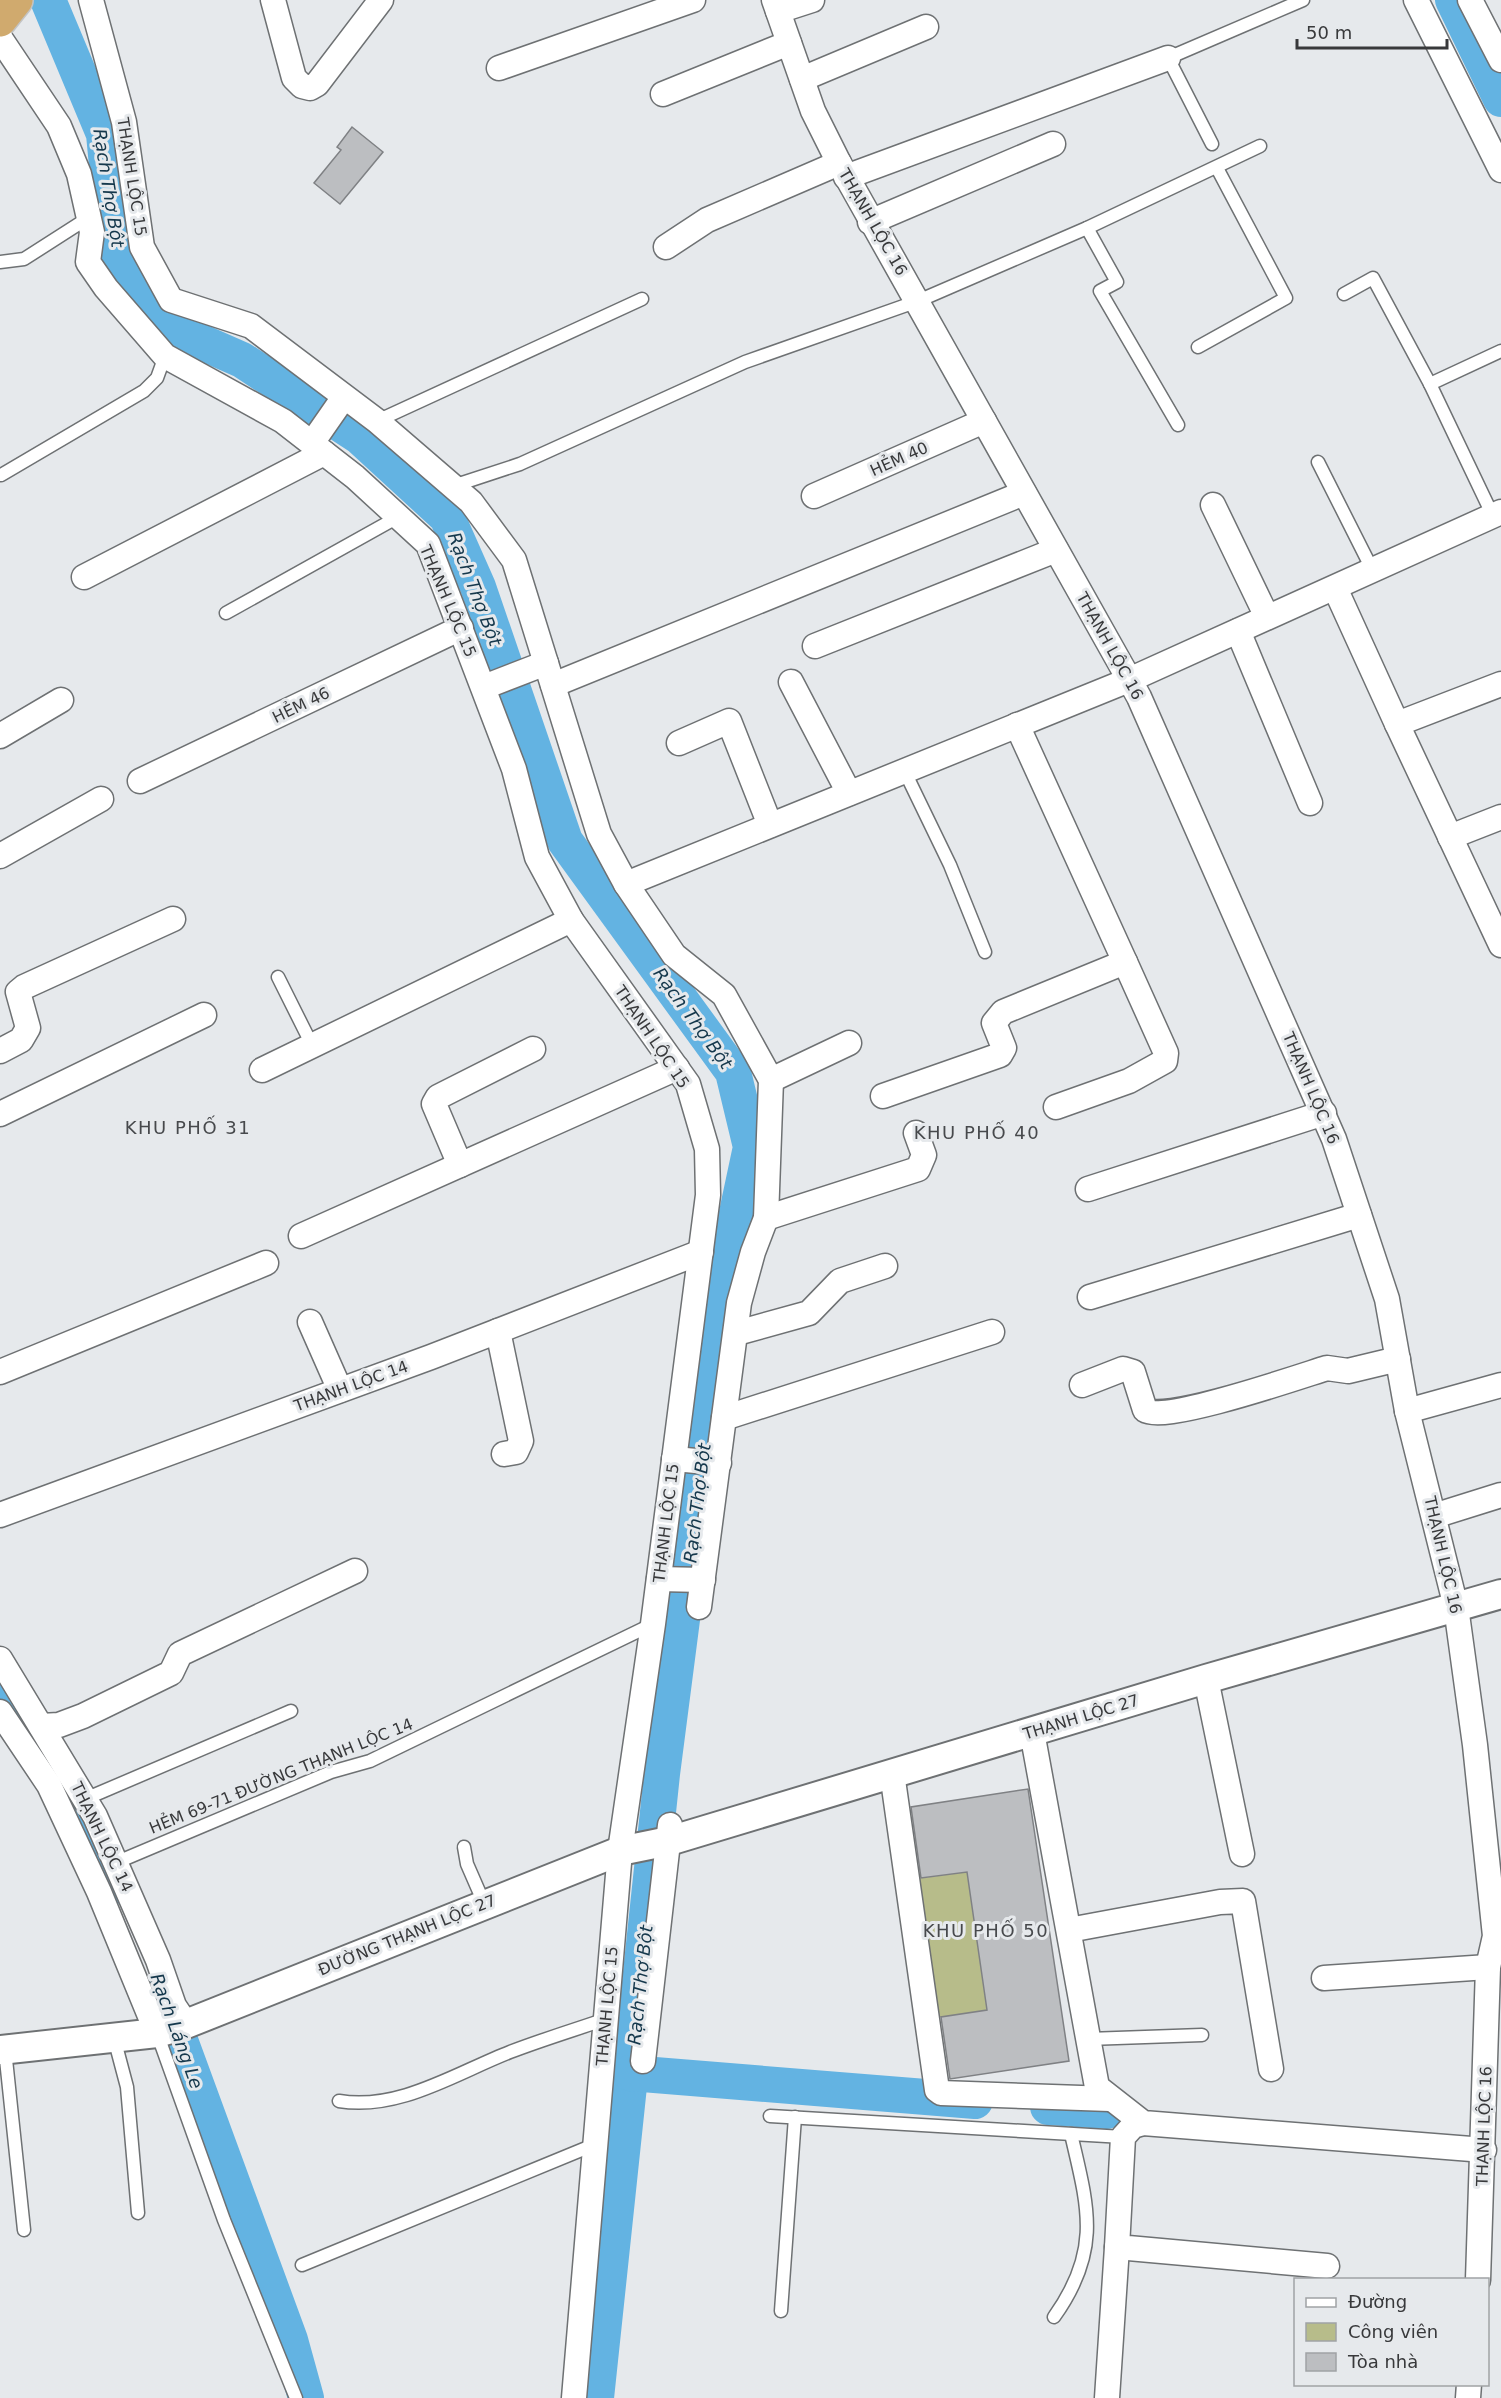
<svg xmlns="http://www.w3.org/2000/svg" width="1501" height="2398" font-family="'DejaVu Sans',sans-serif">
<rect width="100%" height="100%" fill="#e6e9ec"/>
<polygon fill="#b7bc8a" points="967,1872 987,2010 935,2018 915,1879"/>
<polygon fill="#63b3e2" points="35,0 58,0 82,86"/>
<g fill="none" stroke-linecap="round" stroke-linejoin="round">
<g stroke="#63b3e2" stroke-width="36">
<polyline points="48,0 104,134 114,239 131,293 167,327 242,360 360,437 447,517 478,587 565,841 733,1072 751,1147 731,1241 662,1774 596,2398"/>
<polyline points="1453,0 1501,99"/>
<polyline points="0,1687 64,1782 115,1886"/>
<polyline points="163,1994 290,2340 306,2398"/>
<polyline points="630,2073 975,2101"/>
<polyline points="1048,2107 1107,2111"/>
</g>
</g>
<g fill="#bcbec1" stroke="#7f8184" stroke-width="1.5">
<polygon points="352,127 383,152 340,204 314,183 341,150 337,147"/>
<polygon points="1028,1789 1069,2061 950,2079 941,2017 987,2010 967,1872 921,1878 911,1807"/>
</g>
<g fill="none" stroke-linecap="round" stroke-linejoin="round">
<g stroke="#6e7173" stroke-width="15">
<g id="service">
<polyline points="1212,144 1168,58 1303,0"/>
<polyline points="1087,228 1117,282 1100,291 1178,425"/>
<polyline points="0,262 24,259 88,218"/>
<polyline points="1344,294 1373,278 1430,384 1493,516"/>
<polyline points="1198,347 1286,298 1217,168"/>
<polyline points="1430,384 1501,351"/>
<polyline points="377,421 642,299"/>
<polyline points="1318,462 1373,571"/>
<polyline points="1,475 144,391 157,378 165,356"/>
<polyline points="453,486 520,464 745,362 918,301 1087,228 1260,146"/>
<polyline points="226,613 398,517"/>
<polyline points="905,772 950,865 985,952"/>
<polyline points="278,977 312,1045"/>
<polyline points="85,1799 291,1711"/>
<polyline points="464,1847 467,1864 484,1903"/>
<polyline points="115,1863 331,1772 370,1761 653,1624"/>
<polyline points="157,2033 224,2220 296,2398"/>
<polyline points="114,2038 127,2087 138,2213"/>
<polyline points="1088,2039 1202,2035"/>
<polyline points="5,2050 24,2230"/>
<path d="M339,2101C399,2111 456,2073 510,2052C541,2040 574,2030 606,2019"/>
<polyline points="770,2116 1123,2137"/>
<polyline points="302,2265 596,2144"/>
<polyline points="781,2311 795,2117"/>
<path d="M1054,2317C1102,2250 1088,2207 1071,2134"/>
</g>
</g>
<g stroke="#6e7173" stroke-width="27">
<g id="minor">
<polyline points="91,0 124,122 142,247 171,300 251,326 377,421 471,502 514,560 599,834 626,884 674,955 724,995 771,1080 766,1218 753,1252 739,1303 699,1607"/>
<polyline points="273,0 294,78 302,86 310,88 317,84 381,0"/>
<polyline points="774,0 813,111 839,163 1139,697 1334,1139 1387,1299 1407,1411 1456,1607 1475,1745 1495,1936 1488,1967 1478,2280"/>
<polyline points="1416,0 1501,170"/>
<polyline points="1470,0 1501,60"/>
<polyline points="778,11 812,0"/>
<polyline points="0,38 59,126 79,174 92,232 88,262 106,288 165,356 283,421 355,477 428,544 514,769 537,857 571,920 688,1084 707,1149 708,1195 653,1624 620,1851 574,2398"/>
<polyline points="499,68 693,0"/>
<polyline points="802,79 926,27"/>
<polyline points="663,94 789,43"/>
<polyline points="846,177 1168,58"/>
<polyline points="870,222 1053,144"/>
<polyline points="666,247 707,220 839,163"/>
<polyline points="312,443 344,397"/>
<polyline points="814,496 984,421"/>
<polyline points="1213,505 1267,617"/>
<polyline points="84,577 324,453"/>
<polyline points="1335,588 1397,724"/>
<polyline points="1238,631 1310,803"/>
<polyline points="815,646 1056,550"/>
<polyline points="791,682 849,793"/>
<polyline points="1501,684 1397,724 1501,945"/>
<polyline points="553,685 1024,493"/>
<polyline points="484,687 546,663"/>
<polyline points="0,736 61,700"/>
<polyline points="679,743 729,721 770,825"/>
<polyline points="140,781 461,628"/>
<polyline points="1450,837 1501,817"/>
<polyline points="0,856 101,799"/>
<polyline points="626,884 1129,680 1501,512"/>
<polyline points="0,1051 21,1040 28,1028 18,992 24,987 173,919"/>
<polyline points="262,1070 571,920"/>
<polyline points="771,1080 849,1043"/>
<polyline points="883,1096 1000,1055 1004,1048 994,1023 1003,1012 1125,962 1017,725"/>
<polyline points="1056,1107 1129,1081 1165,1061 1166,1053 1125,962"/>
<polyline points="0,1114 204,1015"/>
<polyline points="460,1165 434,1104 438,1097 533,1049"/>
<polyline points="1088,1189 1324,1113"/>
<polyline points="766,1218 918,1169 924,1155 916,1133"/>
<polyline points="301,1236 677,1068"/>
<polyline points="1090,1297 1359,1215"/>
<polyline points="310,1322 340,1390"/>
<polyline points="498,1331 521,1441 516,1452 504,1454"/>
<polyline points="737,1333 809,1313 840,1281 885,1266"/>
<polyline points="0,1372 266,1263"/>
<path d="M1082,1385L1123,1369L1133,1372L1145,1410C1165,1423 1298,1377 1327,1368L1348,1371L1398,1359"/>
<polyline points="1407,1411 1501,1385"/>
<polyline points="724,1418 992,1332"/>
<polyline points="674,1459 719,1463"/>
<polyline points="0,1515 431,1357 701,1252"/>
<polyline points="1434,1516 1501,1495"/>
<polyline points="659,1579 703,1580"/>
<polyline points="0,1659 95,1816 158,1960 174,2006 186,2024"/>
<polyline points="1206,1679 1242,1854"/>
<polyline points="0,1712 49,1785 99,1892 157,2033"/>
<polyline points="41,1726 59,1725 83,1716 171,1673 180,1654 355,1571"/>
<polyline points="1032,1732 1097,2087 1143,2123 1484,2150"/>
<polyline points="892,1773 937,2090 941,2093 1110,2099"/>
<polyline points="1069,1930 1220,1902 1243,1901 1271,2069"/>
<polyline points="1324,1978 1488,1967"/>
<polyline points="643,2061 670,1825"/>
<polyline points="1143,2123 1133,2126 1123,2137 1117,2247 1327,2266"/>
<polyline points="1107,2398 1117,2247"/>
<polyline points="1468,2398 1469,2384"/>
</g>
</g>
<g stroke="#6e7173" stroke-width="32">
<polyline id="tertiary" points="0,2050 157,2033 181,2026 620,1851 669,1841 1206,1679 1501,1594"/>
</g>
<g stroke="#c3c4c4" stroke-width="36">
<polyline id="trunk" points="0,20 16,0"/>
</g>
<use href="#service" stroke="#fff" stroke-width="12"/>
<use href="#minor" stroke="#fff" stroke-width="24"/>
<use href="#tertiary" stroke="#fff" stroke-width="28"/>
<use href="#trunk" stroke="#d0aa6e" stroke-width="33"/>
</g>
<g text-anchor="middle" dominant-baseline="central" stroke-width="6" stroke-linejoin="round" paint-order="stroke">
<g font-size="16" fill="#38393b" stroke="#e6e9ec">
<text transform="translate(132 177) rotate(81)">THẠNH LỘC 15</text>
<text transform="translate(873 222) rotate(60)">THẠNH LỘC 16</text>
<text transform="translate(899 459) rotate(-24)">HẺM 40</text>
<text transform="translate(448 601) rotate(67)">THẠNH LỘC 15</text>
<text transform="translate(1110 646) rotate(61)">THẠNH LỘC 16</text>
<text transform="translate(301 705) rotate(-26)">HẺM 46</text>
<text transform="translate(652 1037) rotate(56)">THẠNH LỘC 15</text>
<text transform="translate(1311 1088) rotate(67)">THẠNH LỘC 16</text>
<text transform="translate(351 1386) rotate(-20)">THẠNH LỘC 14</text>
<text transform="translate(666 1523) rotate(-83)">THẠNH LỘC 15</text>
<text transform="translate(1443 1555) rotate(77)">THẠNH LỘC 16</text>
<text transform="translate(1081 1717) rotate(-17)">THẠNH LỘC 27</text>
<text transform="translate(281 1776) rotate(-22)">HẺM 69-71 ĐƯỜNG THẠNH LỘC 14</text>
<text transform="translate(102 1837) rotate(64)">THẠNH LỘC 14</text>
<text transform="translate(407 1935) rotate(-22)">ĐƯỜNG THẠNH LỘC 27</text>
<text transform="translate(607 2006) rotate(-85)">THẠNH LỘC 15</text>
<text transform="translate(1484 2126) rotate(-88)">THẠNH LỘC 16</text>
</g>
<g font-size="18" font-style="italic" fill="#15384c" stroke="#e6e9ec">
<text transform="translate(109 188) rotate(81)">Rạch Thợ Bột</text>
<text transform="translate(475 589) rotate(69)">Rạch Thợ Bột</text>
<text transform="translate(693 1018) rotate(54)">Rạch Thợ Bột</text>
<text transform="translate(697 1503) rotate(-83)">Rạch Thợ Bột</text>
<text transform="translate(640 1985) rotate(-84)">Rạch Thợ Bột</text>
<text transform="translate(177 2031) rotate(70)">Rạch Láng Le</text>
</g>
<g font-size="18" letter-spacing="1.5" fill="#47494c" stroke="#e6e9ec">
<text x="188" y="1127">KHU PHỐ 31</text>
<text x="977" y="1132">KHU PHỐ 40</text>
<text x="986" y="1930">KHU PHỐ 50</text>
</g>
</g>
<rect x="1294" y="2278" width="195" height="108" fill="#e6e9ec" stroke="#a0a3a5" stroke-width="1.5"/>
<rect x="1306" y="2298" width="30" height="9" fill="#ffffff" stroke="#a0a3a5" stroke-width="1.5"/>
<text x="1348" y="2308" font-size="18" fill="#38393b">Đường</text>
<rect x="1306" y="2323" width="30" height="18" fill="#b7bc8a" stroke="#a0a3a5" stroke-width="1.5"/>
<text x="1348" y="2338" font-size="18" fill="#38393b">Công viên</text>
<rect x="1306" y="2353" width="30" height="18" fill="#bcbec1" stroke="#a0a3a5" stroke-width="1.5"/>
<text x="1348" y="2368" font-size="18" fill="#38393b">Tòa nhà</text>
<path d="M1297 39v9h150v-9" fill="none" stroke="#38393b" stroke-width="3"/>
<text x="1306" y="39" font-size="18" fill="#38393b" stroke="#e6e9ec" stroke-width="4.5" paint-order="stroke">50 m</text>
</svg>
